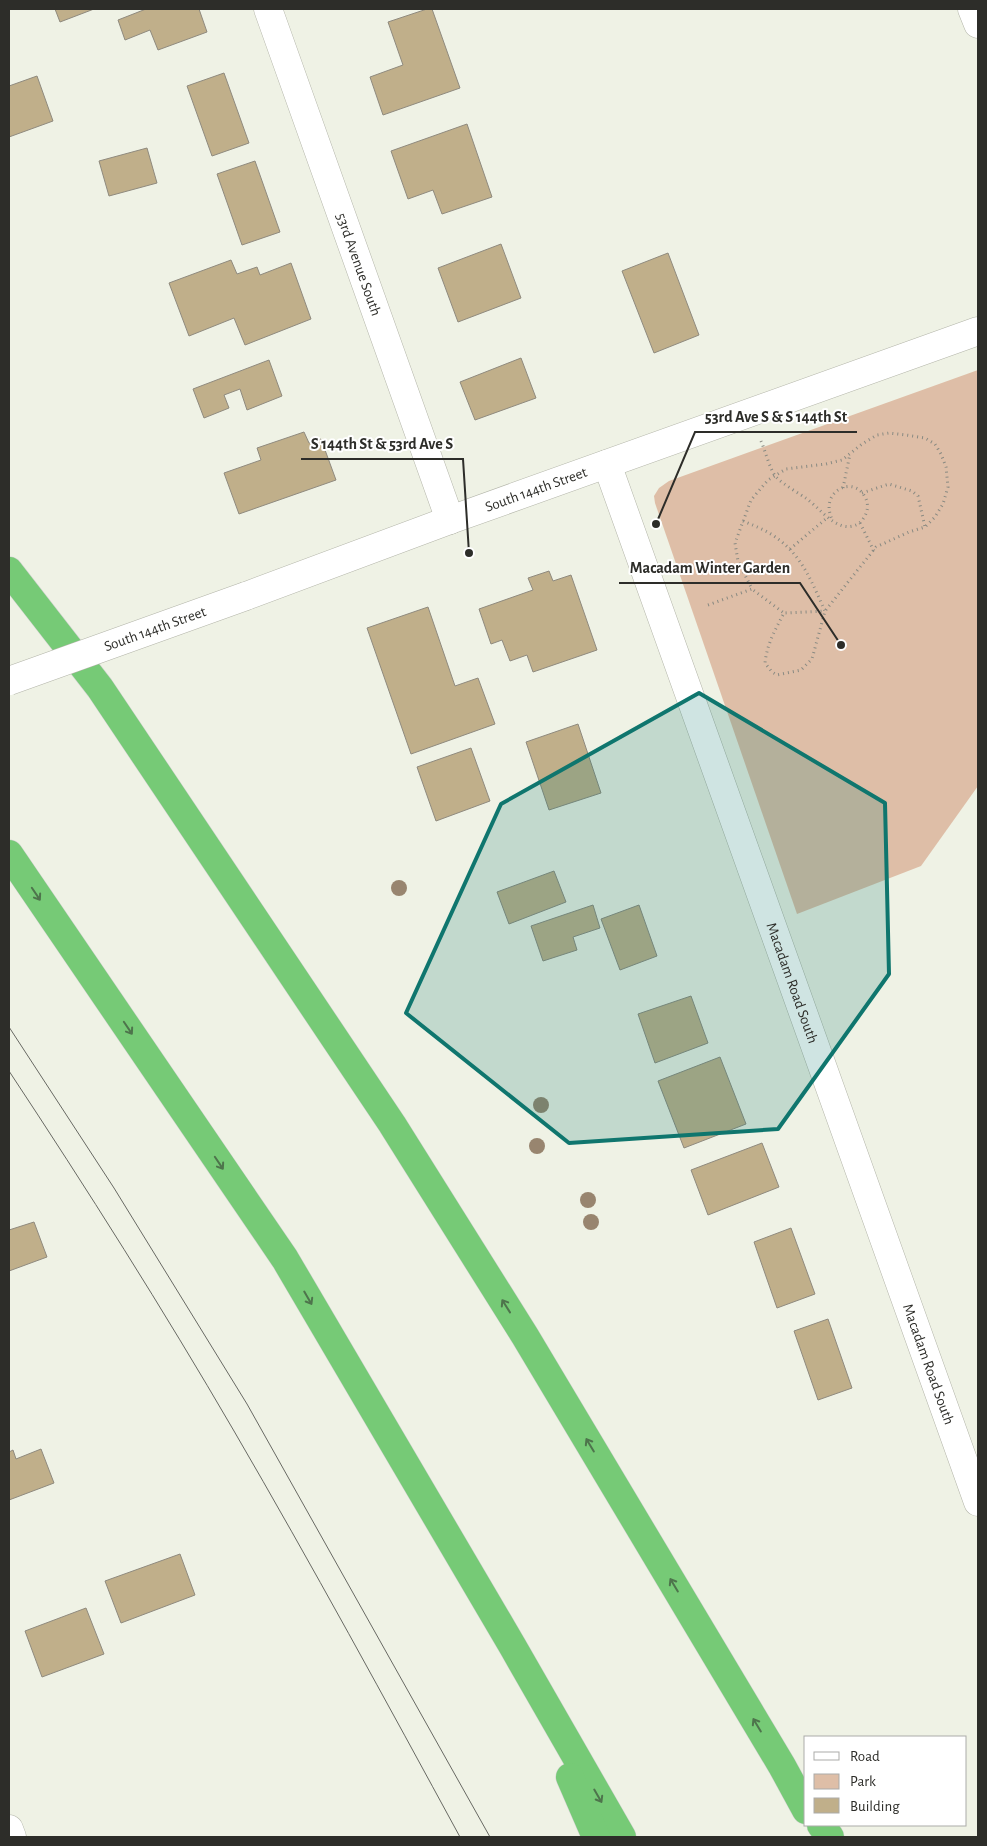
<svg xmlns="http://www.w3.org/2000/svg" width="987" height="1846" font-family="'Alegreya Sans',sans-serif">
<rect width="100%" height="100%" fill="#eff2e5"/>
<polygon fill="#debea7" points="978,370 978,786 921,866 797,914 655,503 654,496 659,488 669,481"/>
<g fill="#c0af8a" stroke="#8f8a7e">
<polygon points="55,9 94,9 60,22"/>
<polygon points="146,9 199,9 207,32 158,50 150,30 125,40 118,20"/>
<polygon points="427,9 432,9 460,88 383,115 370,77 403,65 388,22"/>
<polygon points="224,73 249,143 212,156 187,86"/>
<polygon points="37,76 53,121 9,137 9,86"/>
<polygon points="467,124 492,197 442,214 433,190 408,199 391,151"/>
<polygon points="147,148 157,183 109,196 99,161"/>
<polygon points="255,161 280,232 242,245 217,174"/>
<polygon points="501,244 521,298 458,322 438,268"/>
<polygon points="668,253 699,335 654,353 622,271"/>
<polygon points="231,260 237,274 257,267 260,275 291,263 311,319 245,345 234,318 189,336 169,283"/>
<polygon points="521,358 536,398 475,420 460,382"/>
<polygon points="269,360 282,396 247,410 240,389 224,395 229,408 204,418 193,389"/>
<polygon points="304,432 309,443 321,439 336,480 239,514 224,473 261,460 257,448"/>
<polygon points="549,571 553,581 571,575 597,650 533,672 527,655 510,661 502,640 491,644 479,609 533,590 528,578"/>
<polygon points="428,607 455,686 478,678 495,724 411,754 367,628"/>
<polygon points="578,724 601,793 549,810 526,742"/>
<polygon points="471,748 490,801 436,821 417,767"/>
<polygon points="554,871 566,902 509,924 497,892"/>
<polygon points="593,905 600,928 573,937 577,950 543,961 531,926"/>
<polygon points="639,905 657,956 620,970 601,919"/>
<polygon points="691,996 708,1043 655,1063 638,1014"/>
<polygon points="720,1057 746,1124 684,1148 658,1081"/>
<polygon points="762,1143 779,1187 708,1215 691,1170"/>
<polygon points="34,1222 47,1257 9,1271 9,1230"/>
<polygon points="791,1228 815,1294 777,1308 754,1242"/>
<polygon points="828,1319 852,1388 818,1400 794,1331"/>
<polygon points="41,1449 54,1483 9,1500 9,1452 13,1450 16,1459"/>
<polygon points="180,1554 195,1595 121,1623 105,1581"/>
<polygon points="86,1608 104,1654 42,1677 25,1631"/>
</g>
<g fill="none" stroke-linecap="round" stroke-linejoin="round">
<g stroke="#b3b5a9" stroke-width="29">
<g id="minor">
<path id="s1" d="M268,9L450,520"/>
<polyline points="972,9 978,24"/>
<path id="s2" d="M607,464L978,1502"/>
<path id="s3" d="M246,596L450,520L978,331"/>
<polyline points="9,1829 12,1837"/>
</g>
</g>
<g stroke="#d1d1d0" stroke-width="29">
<g id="highway">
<polyline points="9,571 100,688 392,1124 525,1336 782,1766 806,1810"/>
<polyline points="9,854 285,1259 513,1647 622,1837"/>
<polyline points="570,1777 596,1837"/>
<polyline points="821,1825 830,1837"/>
</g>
</g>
<g stroke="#898a82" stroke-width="3" stroke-dasharray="1 4" stroke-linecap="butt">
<path d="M761,441C765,450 770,470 776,477C784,485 797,492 807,499C818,507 829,522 843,526C851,528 859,525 863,519C868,512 869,504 865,497C853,474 819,492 832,519"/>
<polyline points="843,488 850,454"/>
<polyline points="862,493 889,484 912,491 918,496 925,527"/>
<path d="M743,521C755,526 768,531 778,539C803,557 813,585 825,611L784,613"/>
<polyline points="860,523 874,551"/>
<polyline points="790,549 828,517"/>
<path d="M708,605L752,589L738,561L735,543L751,500L768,480L786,469L826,464L842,460L862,444L877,435L889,433L906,435L925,438L935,444L941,454L946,467L948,487L943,504L935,517L925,527L909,532L876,547L825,611L812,659L801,670L777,675L772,672L765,663C767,644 775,630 784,613L752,589"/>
</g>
<use href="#minor" stroke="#fff" stroke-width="28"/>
<use href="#highway" stroke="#76ca76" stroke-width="28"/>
<g stroke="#686963" stroke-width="1">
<polyline points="9,1027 114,1188 247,1404 490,1837"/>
<path d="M9,1071C87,1189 163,1309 234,1431C312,1565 386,1701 460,1837"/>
</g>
<g stroke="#b3b5a9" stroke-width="29" stroke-linecap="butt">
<g id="minor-bridge">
<path id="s4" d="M9,681L246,596"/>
</g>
</g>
<use href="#minor-bridge" stroke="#fff" stroke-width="28"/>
</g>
<g fill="#98856f">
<circle cx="399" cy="888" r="8"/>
<circle cx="541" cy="1105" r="8"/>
<circle cx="537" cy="1146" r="8"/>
<circle cx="588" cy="1200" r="8"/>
<circle cx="591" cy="1222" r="8"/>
</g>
<defs><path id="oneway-shaft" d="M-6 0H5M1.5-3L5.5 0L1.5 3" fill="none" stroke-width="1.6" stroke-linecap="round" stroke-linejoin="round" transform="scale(1.25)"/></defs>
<g stroke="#4e744c">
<use href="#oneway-shaft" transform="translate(36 894) rotate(56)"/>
<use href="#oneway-shaft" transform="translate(128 1028) rotate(56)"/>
<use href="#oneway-shaft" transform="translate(219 1163) rotate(56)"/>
<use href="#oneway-shaft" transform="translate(308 1298) rotate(60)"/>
<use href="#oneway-shaft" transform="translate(506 1306) rotate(-122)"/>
<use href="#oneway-shaft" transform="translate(590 1445) rotate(-121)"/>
<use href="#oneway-shaft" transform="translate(674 1585) rotate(-121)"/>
<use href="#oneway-shaft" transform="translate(757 1725) rotate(-121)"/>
<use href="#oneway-shaft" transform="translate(598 1796) rotate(60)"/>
</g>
<path fill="#0f766e" fill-opacity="0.2" stroke="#0f766e" stroke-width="4" stroke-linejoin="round" d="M699,693L885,803L889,974L778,1129L569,1143L406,1013L501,804Z"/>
<g text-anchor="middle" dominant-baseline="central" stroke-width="4" stroke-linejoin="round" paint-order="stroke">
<g font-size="15" fill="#2d2d29" stroke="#fff">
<text stroke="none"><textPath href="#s1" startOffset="271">53rd Avenue South</textPath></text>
<text stroke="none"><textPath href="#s3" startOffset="309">South 144th Street</textPath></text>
<text stroke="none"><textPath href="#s4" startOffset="155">South 144th Street</textPath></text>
<text stroke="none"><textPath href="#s2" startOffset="551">Macadam Road South</textPath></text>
<text stroke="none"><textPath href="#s2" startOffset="956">Macadam Road South</textPath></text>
</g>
</g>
<path fill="none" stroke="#2d2d29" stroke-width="2" d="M656 524L695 432H857M469 553L463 459H301M841 645L800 583H619"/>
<g fill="#2d2d29" stroke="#fff" stroke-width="2">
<circle cx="656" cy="524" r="5"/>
<circle cx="469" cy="553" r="5"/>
<circle cx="841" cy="645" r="5"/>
</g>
<g font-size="16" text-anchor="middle" font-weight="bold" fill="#2d2d29" stroke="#fff" stroke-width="4" stroke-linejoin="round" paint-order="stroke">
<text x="776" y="422">53rd Ave S &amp; S 144th St</text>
<text x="382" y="449">S 144th St &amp; 53rd Ave S</text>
<text x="710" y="573">Macadam Winter Garden</text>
</g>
<rect width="987" height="1846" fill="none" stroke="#2d2d29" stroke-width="20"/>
<rect x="804" y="1736" width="162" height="90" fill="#ffffff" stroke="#ababa9"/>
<rect x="814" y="1752" width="25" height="8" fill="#ffffff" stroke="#ababa9"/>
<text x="850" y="1761" font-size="15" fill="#2d2d29">Road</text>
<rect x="814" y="1774" width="25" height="15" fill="#debea7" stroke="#ababa9"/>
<text x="850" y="1786" font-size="15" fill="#2d2d29">Park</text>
<rect x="814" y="1798" width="25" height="15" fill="#c0af8a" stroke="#ababa9"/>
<text x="850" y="1811" font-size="15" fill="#2d2d29">Building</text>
</svg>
